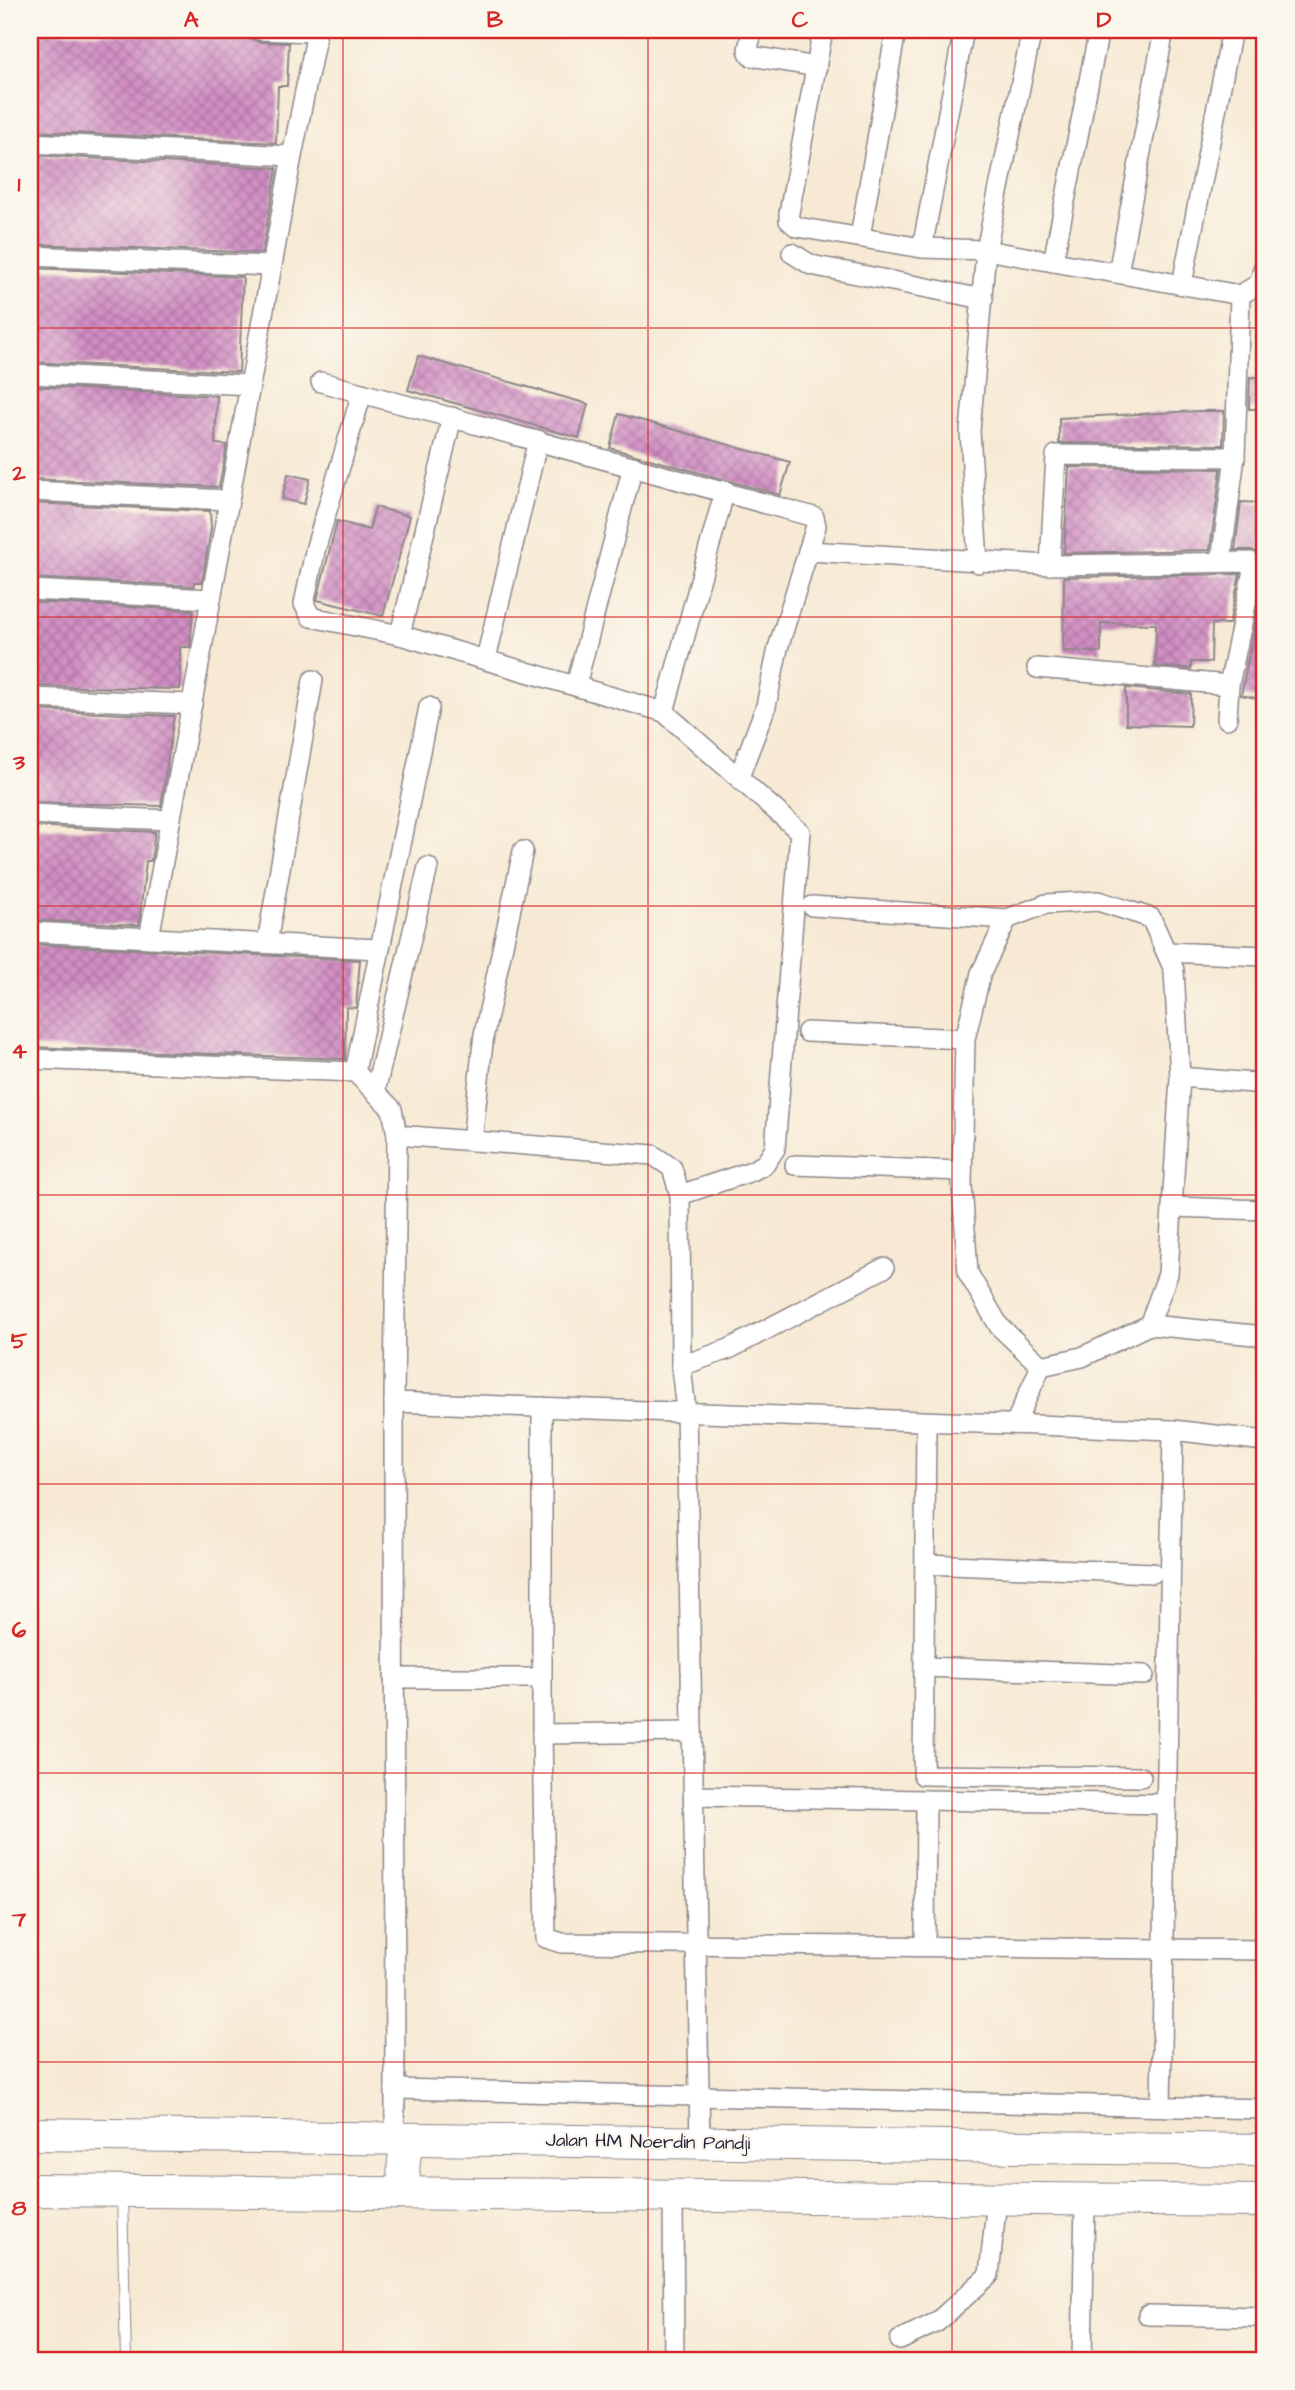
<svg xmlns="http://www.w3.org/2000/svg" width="1295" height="2390" font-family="'Architects Daughter',sans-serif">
<defs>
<pattern id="building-cross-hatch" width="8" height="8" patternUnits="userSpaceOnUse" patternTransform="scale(1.75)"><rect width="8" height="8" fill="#d28ec4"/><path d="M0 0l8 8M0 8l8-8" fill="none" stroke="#aa74a0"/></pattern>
</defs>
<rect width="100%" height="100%" fill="#fbf7ec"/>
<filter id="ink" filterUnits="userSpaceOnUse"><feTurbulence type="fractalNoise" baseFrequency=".0143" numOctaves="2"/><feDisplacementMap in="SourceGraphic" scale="14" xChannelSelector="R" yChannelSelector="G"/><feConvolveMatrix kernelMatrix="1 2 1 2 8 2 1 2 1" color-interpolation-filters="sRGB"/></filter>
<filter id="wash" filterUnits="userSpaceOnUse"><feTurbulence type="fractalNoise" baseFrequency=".00686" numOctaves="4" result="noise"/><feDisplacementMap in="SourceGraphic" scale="28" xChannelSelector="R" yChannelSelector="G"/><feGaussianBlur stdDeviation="1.57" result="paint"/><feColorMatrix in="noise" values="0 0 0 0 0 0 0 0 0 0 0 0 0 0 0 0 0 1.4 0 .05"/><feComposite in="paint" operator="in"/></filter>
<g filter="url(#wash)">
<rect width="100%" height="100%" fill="#f7e9d4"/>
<g id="blocks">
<g fill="url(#building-cross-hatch)">
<polygon points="30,31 250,38 259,42 289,43 287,86 278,86 276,143 30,131"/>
<polygon points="30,155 277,168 262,253 30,244"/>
<polygon points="30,268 243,277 239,372 30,362"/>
<polygon points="418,356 588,404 579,438 408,390"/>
<polygon points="1250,377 1265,378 1265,409 1249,409"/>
<polygon points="30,386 217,396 215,444 227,445 219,487 30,479"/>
<polygon points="1199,411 1224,411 1223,445 1059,443 1059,418"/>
<polygon points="619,414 790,462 780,495 610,448"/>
<polygon points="1069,467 1221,469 1210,550 1064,553"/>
<polygon points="288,474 310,479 304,504 282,499"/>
<polygon points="1241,502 1261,503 1260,554 1251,550 1235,550"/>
<polygon points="30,503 210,511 211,528 202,582 194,582 194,586 30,578"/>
<polygon points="375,507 410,516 383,616 317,600 337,521 369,530"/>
<polygon points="1240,574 1229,624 1212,624 1211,662 1191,662 1191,669 1155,666 1156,624 1101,623 1101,652 1063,651 1064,577"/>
<polygon points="1265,575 1265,700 1241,695"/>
<polygon points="30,602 193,610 190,647 180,647 180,689 30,686"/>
<polygon points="1126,688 1191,694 1190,726 1126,724"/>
<polygon points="30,710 174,716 161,806 30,802"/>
<polygon points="30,826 155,832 151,861 146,861 139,925 30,920"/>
<polygon points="30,944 360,960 356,1008 346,1007 345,1059 30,1047"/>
</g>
</g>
</g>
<g filter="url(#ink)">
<use href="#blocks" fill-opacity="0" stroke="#8c8688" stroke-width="2"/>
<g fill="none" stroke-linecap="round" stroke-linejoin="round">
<g stroke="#8c8688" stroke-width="12">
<polyline id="service" points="122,2194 126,2360"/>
</g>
<g stroke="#8c8688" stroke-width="22">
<g id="minor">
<polyline points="752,30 748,50 751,56 817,67"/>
<polyline points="823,30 789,213 789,220 797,227 922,248 986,250 1240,295 1259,284 1265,263"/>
<polyline points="30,143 292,156"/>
<polyline points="860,237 896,30"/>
<polyline points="922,248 964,30"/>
<polyline points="792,253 811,265 983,299"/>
<polyline points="30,256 272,266"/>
<polyline points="1053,262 1099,30"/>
<polyline points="1118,273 1164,30"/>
<polyline points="1182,284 1232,30"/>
<polyline points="30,374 250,385"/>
<polyline points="321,382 814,517 816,526 778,648 766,706 739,777"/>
<polyline points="362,393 316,547 304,604 311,617 400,635 664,712 800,832 775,1149 765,1164 752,1171 680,1195"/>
<polyline points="30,491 229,500"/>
<polyline points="808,551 1050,565 1251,562 1254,566 1229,685 1227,719"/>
<polyline points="1221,561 1235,457 1240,295"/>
<polyline points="978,563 970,431 986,250 1032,30"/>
<polyline points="1050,565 1056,455 1235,457"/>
<polyline points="30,590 211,599"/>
<polyline points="400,635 452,417"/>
<polyline points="486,659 538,440"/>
<polyline points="1037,668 1229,685"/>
<polyline points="576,685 633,466"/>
<polyline points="30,698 192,704"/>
<polyline points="664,712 725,490"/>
<polyline points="30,814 170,820"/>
<polygon points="1098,901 1151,918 1174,970 1180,1077 1168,1274 1149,1325 1082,1357 1041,1366 999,1326 968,1273 962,1185 965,1039 981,973 1007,919 1046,904"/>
<polyline points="812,906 1007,919"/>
<polyline points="30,932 379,949"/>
<polyline points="149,938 292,156 316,37 312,32 259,30"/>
<polyline points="267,943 313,680"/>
<polyline points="1166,952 1265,956"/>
<polyline points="807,1032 965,1039"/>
<polyline points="30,1059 355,1072 392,1109 397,1135 394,1402 1173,1430 1265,1441"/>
<polyline points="355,1072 429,707"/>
<polyline points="1180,1077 1265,1084"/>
<polyline points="375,1092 428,867"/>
<polyline points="397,1135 653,1155 672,1168 680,1195 681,1366 686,1411 700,2142"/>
<polyline points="472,1141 484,1034 523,851"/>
<polyline points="795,1165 962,1171"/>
<polyline points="1172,1207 1265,1210"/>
<polyline points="1149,1325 1265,1336"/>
<polyline points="681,1366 729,1349 884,1268"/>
<polyline points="394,1402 395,2139"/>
<polyline points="542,1407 542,1734 546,1938 562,1943 1265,1950"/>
<polyline points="926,1422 923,1775 1141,1777"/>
<polyline points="1015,1424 1041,1366"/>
<polyline points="925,1564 1153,1573"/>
<polyline points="924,1667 1144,1675"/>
<polyline points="394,1678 542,1678"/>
<polyline points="542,1734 692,1732"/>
<polyline points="694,1796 1166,1804"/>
<polyline points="925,1946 926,1800"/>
<polyline points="395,2089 1265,2109"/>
<polyline points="1161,2106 1173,1430"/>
<polyline points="673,2194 674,2360"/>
<polyline points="1148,2315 1265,2317"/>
<polyline points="900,2340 937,2322 989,2275 997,2199"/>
<polyline points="1082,2360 1085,2200"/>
</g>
</g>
<g stroke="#8c8688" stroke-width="34">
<g id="primary">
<polyline points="30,2134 1265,2150"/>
<polyline points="30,2190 1265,2201"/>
<path d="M408,2192C400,2175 403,2157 409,2139"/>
</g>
</g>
<use href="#service" stroke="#fff" stroke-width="10"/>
<use href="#minor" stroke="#fff" stroke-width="19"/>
<use href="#primary" stroke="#fff" stroke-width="32"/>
</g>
</g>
<path fill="none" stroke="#d62828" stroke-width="2" stroke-opacity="0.55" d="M343,30V2360M648,30V2360M952,30V2360M30,328H1265M30,617H1265M30,906H1265M30,1195H1265M30,1484H1265M30,1773H1265M30,2062H1265"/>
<g text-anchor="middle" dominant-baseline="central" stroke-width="5" stroke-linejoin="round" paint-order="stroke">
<g font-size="19" fill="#22223b" stroke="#fbf7ec">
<text transform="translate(648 2142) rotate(1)">Jalan HM Noerdin Pandji</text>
</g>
</g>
<rect width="1295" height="2390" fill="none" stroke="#fbf7ec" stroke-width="77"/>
<rect x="38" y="38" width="1218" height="2314" fill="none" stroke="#d62828" stroke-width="2.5"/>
<g font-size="23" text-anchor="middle" font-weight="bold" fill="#d62828">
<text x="191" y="27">A</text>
<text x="495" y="27">B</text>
<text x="800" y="27">C</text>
<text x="1104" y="27">D</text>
<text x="19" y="191">1</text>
<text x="19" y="480">2</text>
<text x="19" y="769">3</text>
<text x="19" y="1058">4</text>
<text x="19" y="1348">5</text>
<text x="19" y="1637">6</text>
<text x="19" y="1926">7</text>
<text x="19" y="2215">8</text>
</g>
</svg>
